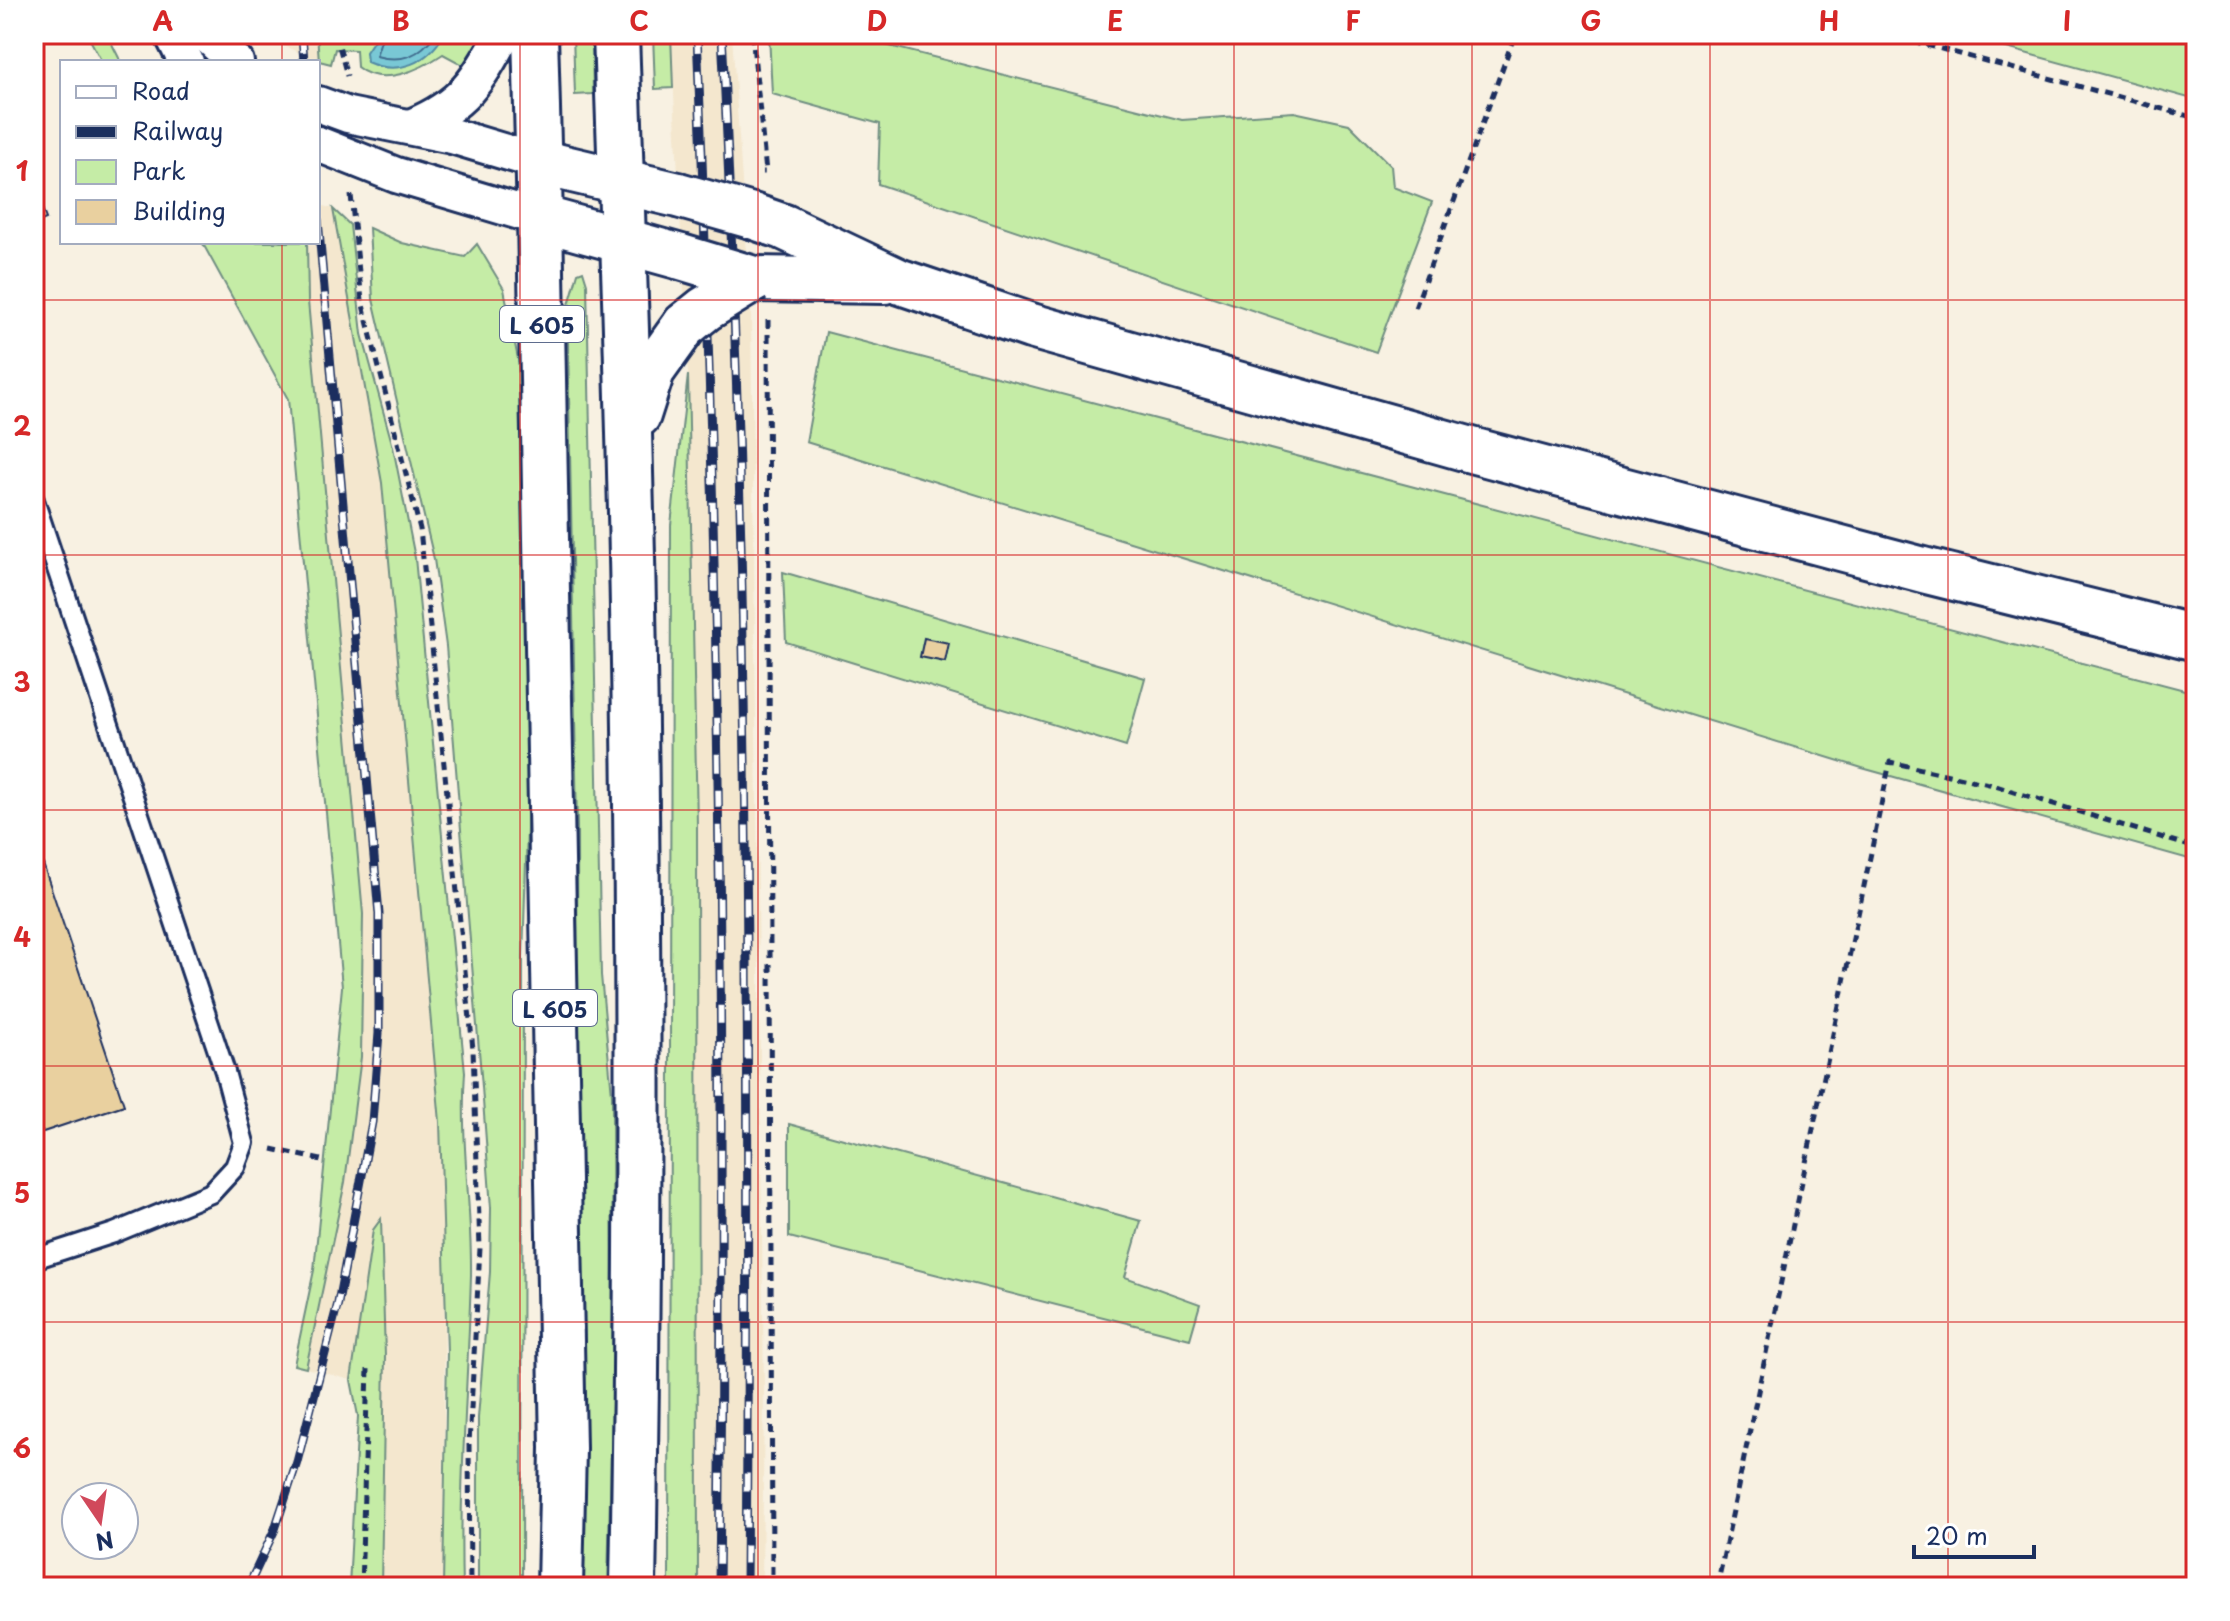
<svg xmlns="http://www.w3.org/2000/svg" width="2230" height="1621" font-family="'Playpen Sans',sans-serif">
<rect width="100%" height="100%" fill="#f8f1e2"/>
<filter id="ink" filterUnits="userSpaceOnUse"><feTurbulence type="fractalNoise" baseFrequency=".0125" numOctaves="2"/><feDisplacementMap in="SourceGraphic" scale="16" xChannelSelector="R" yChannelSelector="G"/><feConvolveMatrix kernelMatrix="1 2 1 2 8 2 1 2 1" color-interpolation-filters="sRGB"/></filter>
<g filter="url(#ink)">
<g fill="#f4e7ce">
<polygon points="283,34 317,34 319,61 284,46"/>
<polygon points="671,34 732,34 751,313 764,1391 762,1587 698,1587 697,825 688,375"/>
<polygon points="318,204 333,209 382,483 419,868 440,1122 445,1244 443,1587 381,1587 385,1356 381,1220 373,1230 351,1380 306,1368 345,1182 361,1057 363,914 308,301 307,242 318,242"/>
</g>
<g fill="#c5eca6" stroke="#708e82" stroke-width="2">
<polygon points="87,34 107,34 121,62 102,62"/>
<path d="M317,34H481L465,66L443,54C421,69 382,88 357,67L356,50L335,49L331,64L319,61Z"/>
<polygon points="573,34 592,34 593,94 575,95"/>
<polygon points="653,34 671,34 673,88 655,89"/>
<polygon points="769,34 842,34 1182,120 1294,112 1349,124 1391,166 1393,187 1432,202 1376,352 878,184 880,124 772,94"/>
<polygon points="1956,34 2196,34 2196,100"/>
<path d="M333,209L350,225L362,334L393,447L415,558L465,1072C460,1140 472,1207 471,1275C468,1379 459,1482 462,1587H443L447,1352L440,1122L382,483Z"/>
<polygon points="369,228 402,243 465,257 477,244 504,289 521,374 530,733 523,958 522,1587 478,1587 478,1418 490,1272 491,1208 482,1087 446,646 434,559 373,299"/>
<polygon points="202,242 307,242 308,301 363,914 361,1057 345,1182 306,1368 294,1365 314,1270 342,987 288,399"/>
<polygon points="583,271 587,284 601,975 612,1095 613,1359 608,1587 579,1587 577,826 568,343 569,305 578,273"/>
<polygon points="826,332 2196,693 2196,861 1862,768 806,442"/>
<polygon points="688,375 697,825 698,1587 669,1587 671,525"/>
<polygon points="783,572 1145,678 1126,747 786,642"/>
<polygon points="789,1124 1141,1221 1125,1277 1200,1304 1190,1339 789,1237"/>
<polygon points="381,1219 385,1356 381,1587 349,1587 358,1416 351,1380 373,1230"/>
</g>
<path fill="#79c8d5" stroke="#538ba5" stroke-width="2" d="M378,34H444C428,63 398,76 367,62L366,52Z"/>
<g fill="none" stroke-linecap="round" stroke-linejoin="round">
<path stroke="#416c8e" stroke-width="2" d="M383,34L376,56C402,63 420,56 435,34"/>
</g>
<g fill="#e9d09f" stroke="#1b2f5e" stroke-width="2">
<polygon points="35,190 46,219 34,224 34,191"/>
<polygon points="924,638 949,643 945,662 920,657"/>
<polygon points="34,837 124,1105 34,1135"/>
</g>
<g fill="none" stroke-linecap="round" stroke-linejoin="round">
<g stroke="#1b2f5e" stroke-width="24">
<polyline id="lane" points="34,500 225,1072 244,1143 235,1167 211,1193 114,1233 34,1259"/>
</g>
<g stroke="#1b2f5e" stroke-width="40">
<g id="street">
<polyline points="172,34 186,62"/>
<polyline points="206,34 236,62"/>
<polyline points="318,104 348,115 452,136 539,162"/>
<path d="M413,126C463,105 478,81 503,34"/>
<polyline points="318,144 396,175 540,218"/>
</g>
</g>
<g stroke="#1b2f5e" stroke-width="50">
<g id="secondary">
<polyline points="539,162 678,195"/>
<polyline points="752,216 784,227 898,281 1031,326 1475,451 1927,571 2196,638"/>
<polyline points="540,218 681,257"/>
<polyline points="754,279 884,281"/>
</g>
</g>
<g stroke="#1b2f5e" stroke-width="50">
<g id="primary">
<polyline points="535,34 540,218"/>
<polyline points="616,34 623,240"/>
</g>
</g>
<g stroke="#1b2f5e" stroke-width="50">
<g id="highway">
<polyline points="540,218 563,1448 560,1587"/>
<path d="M623,240C639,689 641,1138 633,1587"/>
<polyline points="638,415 652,371 685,325"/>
</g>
</g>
<g stroke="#1b2f5e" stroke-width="5" stroke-dasharray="8 6" stroke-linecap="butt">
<polyline points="336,34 347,76"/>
<polyline points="752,34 766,172 763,172"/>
<polyline points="1886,34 2196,118"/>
<polyline points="351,195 362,301 420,529 473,1049 480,1248 469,1444 470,1587"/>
<polyline points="1415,308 1515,34"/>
<polyline points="768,320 772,1587"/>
<polyline points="272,1149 326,1161"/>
<polyline points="361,1587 368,1369"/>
<polyline points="1717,1587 1890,762 1989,784 2196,848"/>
</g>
<use href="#lane" stroke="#fff" stroke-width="18"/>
<use href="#street" stroke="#fff" stroke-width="34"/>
<use href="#secondary" stroke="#fff" stroke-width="44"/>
<use href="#primary" stroke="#fff" stroke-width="44"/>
<use href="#highway" stroke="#fff" stroke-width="44"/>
<g stroke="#1b2f5e" stroke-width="9">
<g id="rail">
<polyline points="302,34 304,62"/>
<path d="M697,34C719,551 725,1069 719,1587"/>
<path d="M722,34C749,551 750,1069 746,1587"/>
<polyline points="248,1587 275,1529 297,1462 338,1303 372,1122 379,1033 379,914 318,220"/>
</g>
</g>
<use href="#rail" stroke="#fff" stroke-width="6" stroke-dasharray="18" stroke-linecap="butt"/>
<g stroke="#1b2f5e" stroke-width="50" stroke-linecap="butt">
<g id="secondary-bridge">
<polyline points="678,195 752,216"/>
<polyline points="681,257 754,279"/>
</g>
</g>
<g stroke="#1b2f5e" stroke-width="50" stroke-linecap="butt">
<polyline id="highway-bridge" points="685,325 705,309 754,279"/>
</g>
<use href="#secondary-bridge" stroke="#fff" stroke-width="44"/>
<use href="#highway-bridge" stroke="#fff" stroke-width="44"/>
</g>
</g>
<path fill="none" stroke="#d62828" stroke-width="2" stroke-opacity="0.55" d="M282,34V62M520,34V1587M758,34V1587M996,34V1587M1234,34V1587M1472,34V1587M1710,34V1587M1948,34V1587M282,242V1587M34,300H2196M34,555H2196M34,810H2196M34,1066H2196M34,1322H2196"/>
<g text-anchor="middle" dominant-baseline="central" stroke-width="8" stroke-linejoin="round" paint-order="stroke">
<g fill="#fff" stroke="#5f6d8e" stroke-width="2">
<rect x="500" y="306" width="84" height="36" rx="6"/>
<rect x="513" y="990" width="84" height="36" rx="6"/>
</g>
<g font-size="22" font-weight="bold" fill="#1b2f5e">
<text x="542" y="324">L 605</text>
<text x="555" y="1008">L 605</text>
</g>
</g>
<rect width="2230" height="1621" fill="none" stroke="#fff" stroke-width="88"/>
<rect x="60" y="60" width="260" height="184" fill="#ffffff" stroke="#a4acbf" stroke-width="2"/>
<rect x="76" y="86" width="40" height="12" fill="#ffffff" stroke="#a4acbf" stroke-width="2"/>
<text x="132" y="100" font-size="24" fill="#1b2f5e">Road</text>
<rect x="76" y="126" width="40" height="12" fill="#1b2f5e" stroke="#a4acbf" stroke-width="2"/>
<text x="132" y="140" font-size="24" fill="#1b2f5e">Railway</text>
<rect x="76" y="160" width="40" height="24" fill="#c5eca6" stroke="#a4acbf" stroke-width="2"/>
<text x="132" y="180" font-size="24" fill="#1b2f5e">Park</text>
<rect x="76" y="200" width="40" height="24" fill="#e9d09f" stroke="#a4acbf" stroke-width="2"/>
<text x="132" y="220" font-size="24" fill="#1b2f5e">Building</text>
<g transform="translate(100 1521) rotate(167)"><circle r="38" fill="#ffffff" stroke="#a4acbf" stroke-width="2"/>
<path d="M0-6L14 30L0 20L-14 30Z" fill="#d1495b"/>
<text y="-12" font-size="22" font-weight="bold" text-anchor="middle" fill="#1b2f5e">N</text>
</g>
<path d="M1914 1545v12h120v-12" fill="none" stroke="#1b2f5e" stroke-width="4"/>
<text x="1926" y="1545" font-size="24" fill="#1b2f5e" stroke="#ffffff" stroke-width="6" paint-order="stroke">20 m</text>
<rect x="44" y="44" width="2142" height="1533" fill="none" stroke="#d62828" stroke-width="3"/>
<g font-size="26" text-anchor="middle" font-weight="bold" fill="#d62828">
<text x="163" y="31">A</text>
<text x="401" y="31">B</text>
<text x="639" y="31">C</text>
<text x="877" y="31">D</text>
<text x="1115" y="31">E</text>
<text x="1353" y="31">F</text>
<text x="1591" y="31">G</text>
<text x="1829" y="31">H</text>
<text x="2067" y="31">I</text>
<text x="22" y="181">1</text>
<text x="22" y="436">2</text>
<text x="22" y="692">3</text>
<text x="22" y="947">4</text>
<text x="22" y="1203">5</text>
<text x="22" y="1458">6</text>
</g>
</svg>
